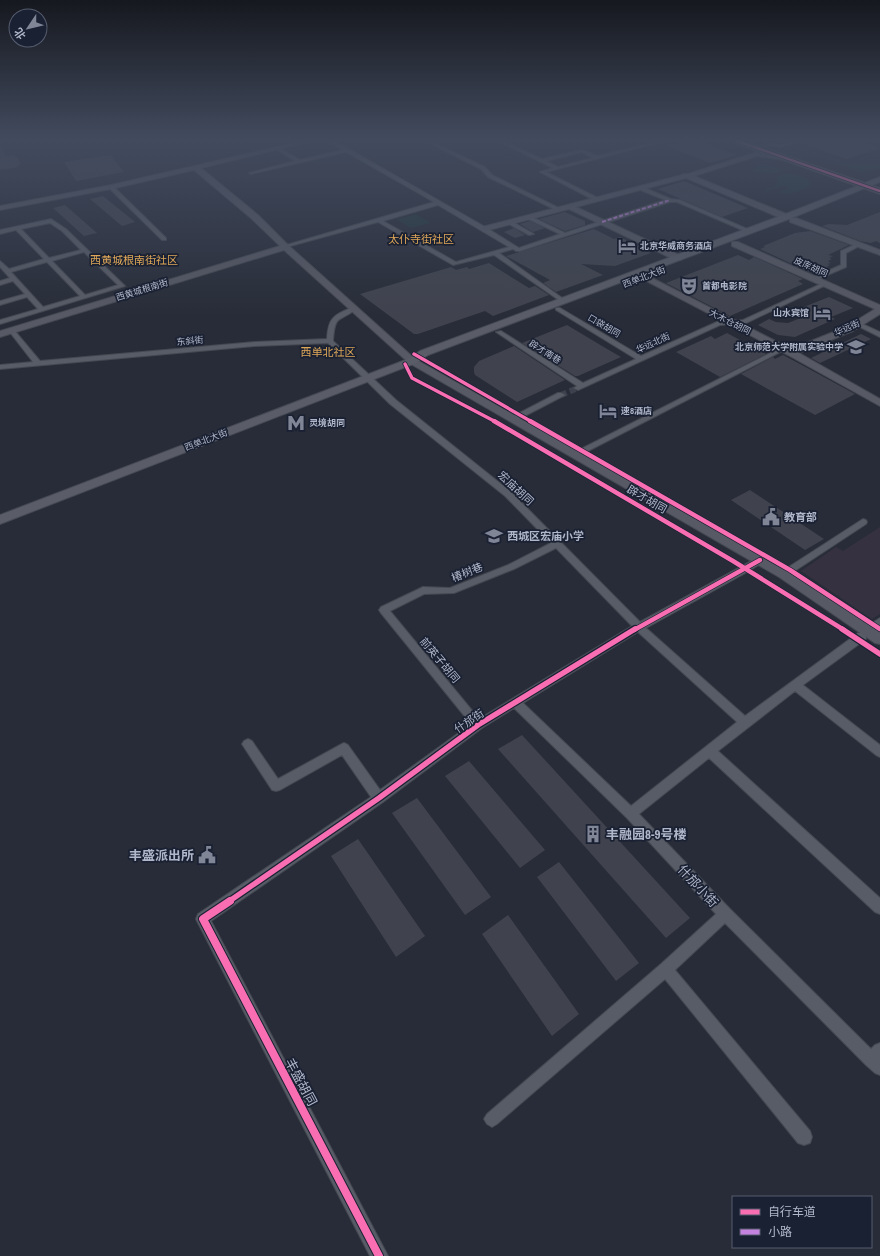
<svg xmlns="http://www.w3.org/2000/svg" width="880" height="1256" font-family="'Archivo Narrow','Noto Sans SC',sans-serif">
<rect width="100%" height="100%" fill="#282c38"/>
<polygon fill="#353141" points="880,527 880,614 872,619 801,571 836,547 843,551"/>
<g fill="#24363e">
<polygon points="796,144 848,162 867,156 880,160 880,168 863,173 790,147"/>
<polygon points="765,163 782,169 779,170 784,172 769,174 753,171 754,166"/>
<polygon points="786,173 792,175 795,174 808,179 811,186 791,194 769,192 776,193 788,188 783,186 767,191 764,190 776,186 778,181 775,178"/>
<polygon points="416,214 431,223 411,228 396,219"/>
</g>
<g fill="#40434e">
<polygon points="685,141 699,141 737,155 710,163 666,146"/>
<polygon points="801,141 860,141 880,148 847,159 800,143"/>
<polygon points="0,144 6,156 14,155 15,157 17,157 21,164 18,165 19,167 0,170"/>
<polygon points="111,155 124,172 76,181 64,162"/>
<polygon points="684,181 748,208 722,217 658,189"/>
<polygon points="103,196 135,222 122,226 90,199"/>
<polygon points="65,205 97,233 84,236 53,208"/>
<polygon points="565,212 585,221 585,225 565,231 539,219"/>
<polygon points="880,212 880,243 876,241 871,243 860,241 822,226 829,224 847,225"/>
<polygon points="530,221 545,228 533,232 520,224"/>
<polygon points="514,228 525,235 515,238 504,232"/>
<polygon points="594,229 614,239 620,237 651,253 615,266 581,264 603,275 556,292 543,283 550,280 506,256"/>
<polygon points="810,231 849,245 828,255 833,256 829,258 832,259 828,261 831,263 827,264 830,265 826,267 828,268 814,274 760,249 765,247 763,246 795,233"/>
<polygon points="738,255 749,260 754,257 803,279 798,281 803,284 730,316 666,283"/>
<polygon points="489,263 529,288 535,286 549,295 493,316 485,311 418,334 414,334 360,294 451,267 456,270 467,267 469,269"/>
<polygon points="829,297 853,308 831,317 835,319 795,337 778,335 758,325 769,319 776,322 788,323 808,315 796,310"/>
<polygon points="567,325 602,346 621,357 578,376 575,376 522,343"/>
<polygon points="727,333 766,354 720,377 676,352 711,336 715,339"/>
<polygon points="861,334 871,339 820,363 811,358"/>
<polygon points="514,346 565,380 517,402 475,375 474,372 474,367 479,361"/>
<polygon points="783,355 800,364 855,394 815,415 741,374 773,357 775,359"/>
<polygon points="750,490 824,539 805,550 731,500"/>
<polygon points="522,735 690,918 666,938 498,749"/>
<polygon points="469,761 545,850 520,868 445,776"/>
<polygon points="417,798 491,897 465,915 392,813"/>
<polygon points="358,839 425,936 396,957 331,856"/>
<polygon points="559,862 639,963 616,981 537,877"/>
<polygon points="508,915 579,1014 552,1036 482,934"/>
</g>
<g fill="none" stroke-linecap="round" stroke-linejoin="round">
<polyline stroke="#3d414e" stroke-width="6" stroke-dasharray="6 3.5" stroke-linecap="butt" points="561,395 578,388"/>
<g stroke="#444851" stroke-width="2">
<g id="street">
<path d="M328,141H333L349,149L487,228L519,248L560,234L526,218V216H530L565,233L665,200L638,189V187L640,186L671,199L680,200L752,231L747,232L677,202H670L520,251H516L513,249L499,253L565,300L566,301L563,303L494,255L453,265L378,222L283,248V246L434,202L346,152L251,174L249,173L295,161L276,149L278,147L300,160L342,150ZM438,205L509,247L456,262L383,221Z"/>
<polygon points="425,141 430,141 485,167 492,175 561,209 556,210 488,177 481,169"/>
<path d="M498,141H503L542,159L582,150L598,156L659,141H665L546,172L598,198L599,199L596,201L540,172L553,168ZM582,152L593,158L558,167L546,161Z"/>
<polygon points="794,141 800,141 782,147 763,145 765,144 782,145"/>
<polygon points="109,186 113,186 166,238 166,240 162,240 109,188"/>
<path d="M51,219L66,229L125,286L0,324V320L38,309L27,297L0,305V301L25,294L13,281L0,285V281L10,278L0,267V261L9,269L44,259L16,230L0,234V230ZM50,223L62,231L81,250L49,258L21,229ZM84,252L118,285L85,295L52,261ZM47,262L80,296L43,307L11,272Z"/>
<polygon points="507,221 511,221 534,234 529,235 507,223"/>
<polygon points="856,244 861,245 846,253 846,267 816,280 812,280 812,278 841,265 841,251"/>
<polygon points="823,283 828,284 746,323 720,325 578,390 574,388 577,386 496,332 501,331 583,383 636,359 556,310 556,308 560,308 641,356 717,322 743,320"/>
<path d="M351,308L356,309C339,323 335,313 333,341L396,400L511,492L640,622L757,558H763L765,560L763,562L749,571L646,628L745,716L858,633H864V628L880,618V627L872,634H866V639L803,685L880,745V757L876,755L795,691L718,751L880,898V914L875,912L709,758L639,814L730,909L871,1049L875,1045L880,1043V1075L875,1073L866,1065L725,923L675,970L810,1131L812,1137L810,1143L804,1145L798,1143L665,979L497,1124L492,1127L487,1124L484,1119L487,1114L661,964L716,914L627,818L514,708L482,728L383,802L211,921L388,1256H370L196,919L198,914L371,797L342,755L280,790L276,791L272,790L244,747L242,744L244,741L248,739L252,741L278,779L340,745L344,743L348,745L380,790L471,724L381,613L379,610L381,607L423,587L450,588L508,565L551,543L505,496L390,404L328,343L255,346L0,369V365L33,362L9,331L12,329L14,330L40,361L255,342L327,339C328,319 333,315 351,308ZM556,548L632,626L479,719L390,611L424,594L454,593L514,569ZM638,632L737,722L631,806L523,703Z"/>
<polygon points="858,322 880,332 880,337 856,325 855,324"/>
<polygon points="782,347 784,348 784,350 584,453 578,453 577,451"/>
<polygon points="558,393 561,393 565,395 515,421 512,421 508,419"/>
<polygon points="863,519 866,520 867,522 866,524 787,576 781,576 779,574 781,572"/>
</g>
</g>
<g stroke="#444851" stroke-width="2">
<g id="secondary">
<polygon points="303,141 313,141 201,168 258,215 288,245 415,359 789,571 880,632 880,644 875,643 779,577 409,363 284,250 0,337 0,331 280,246 252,219 194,170 111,189 0,210 0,206 111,185"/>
<polygon points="757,152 785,156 788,158 785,160 757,156 694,176 789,215 789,219 783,219 686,178 576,207 681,256 681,260 675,260 569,209 485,231 481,229 482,227 682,175 683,174 688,174"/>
<polygon points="790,218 796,218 880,250 880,255 790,222"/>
<polygon points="732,242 738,242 880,305 880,314 853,331 799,353 880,399 880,406 788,355 639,277 643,274 646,275 791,349 846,327 875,309 732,246"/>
</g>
</g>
<g stroke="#454954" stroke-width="2">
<polygon id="primary" points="880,177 880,182 789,219 428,355 416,363 0,524 0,515 408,359 420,351 783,215"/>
</g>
<g stroke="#454853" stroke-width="2">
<polygon id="highway" points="733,141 744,141 880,188 880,194 734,143"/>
</g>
<use href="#street" fill="#585c66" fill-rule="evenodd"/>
<use href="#secondary" fill="#575964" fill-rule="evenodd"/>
<use href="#primary" fill="#5a5d68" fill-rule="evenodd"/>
<use href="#highway" fill="#595b5f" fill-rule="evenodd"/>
<polyline stroke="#c483df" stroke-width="2" stroke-dasharray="4 2" stroke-linecap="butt" points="602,222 670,200"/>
<g stroke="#1a2133" stroke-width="4">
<polyline id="cycleway-far4" points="737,141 880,191"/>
</g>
<g stroke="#1a2133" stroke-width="5">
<g id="cycleway-far3">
<polyline points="414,354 532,422"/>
<polyline points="405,364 412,378 496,422"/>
</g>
</g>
<g stroke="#1a2133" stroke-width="6">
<g id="cycleway-far2">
<polyline points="494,421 733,561 844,630"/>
<polyline points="530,421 790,570 880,629"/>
<polyline points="634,630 760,560"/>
</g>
</g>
<g stroke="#1a2133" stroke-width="8">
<g id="cycleway-far1">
<polyline points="842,629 880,654"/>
<polyline points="228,902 379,798 478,725 635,629"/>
</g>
</g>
<g stroke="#1a2133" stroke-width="10">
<polyline id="cycleway" points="230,901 203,919 379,1256"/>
</g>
<use href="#cycleway-far4" stroke="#f96db3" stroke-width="2.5"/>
<use href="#cycleway-far3" stroke="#f96db3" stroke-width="3.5"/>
<use href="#cycleway-far2" stroke="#f96db3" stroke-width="4.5"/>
<use href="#cycleway-far1" stroke="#f96db3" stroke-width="5.5"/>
<use href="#cycleway" stroke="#f96db3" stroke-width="8"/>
</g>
<linearGradient id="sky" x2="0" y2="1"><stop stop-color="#16181f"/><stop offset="0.44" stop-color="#424b5e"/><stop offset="1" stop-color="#424b5e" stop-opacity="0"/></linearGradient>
<rect width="880" height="317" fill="url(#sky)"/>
<defs>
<g id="hotel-bare" transform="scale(1.38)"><path d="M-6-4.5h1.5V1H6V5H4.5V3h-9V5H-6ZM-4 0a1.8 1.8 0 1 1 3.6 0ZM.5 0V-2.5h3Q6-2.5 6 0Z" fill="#818697" stroke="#1a2133" stroke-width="2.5" paint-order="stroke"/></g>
<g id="theatre-bare" transform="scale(1.38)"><path d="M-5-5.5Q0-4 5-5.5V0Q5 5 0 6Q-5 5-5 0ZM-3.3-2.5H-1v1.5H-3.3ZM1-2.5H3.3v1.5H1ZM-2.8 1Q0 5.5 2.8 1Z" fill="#818697" stroke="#1a2133" stroke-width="2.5" paint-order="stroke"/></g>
<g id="school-bare" transform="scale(1.38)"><path d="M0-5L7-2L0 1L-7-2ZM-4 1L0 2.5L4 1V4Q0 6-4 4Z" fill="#818697" stroke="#1a2133" stroke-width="2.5" paint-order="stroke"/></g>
<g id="metro-bare" transform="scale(1.38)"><path d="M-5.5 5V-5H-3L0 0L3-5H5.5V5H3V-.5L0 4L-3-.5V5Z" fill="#818697" stroke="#1a2133" stroke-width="2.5" paint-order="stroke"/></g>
<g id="civic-bare" transform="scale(1.38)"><path d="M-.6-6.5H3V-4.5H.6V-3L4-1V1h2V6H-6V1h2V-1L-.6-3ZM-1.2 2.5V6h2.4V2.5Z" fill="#818697" stroke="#1a2133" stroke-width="2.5" paint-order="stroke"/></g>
<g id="building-bare" transform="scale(1.38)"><path d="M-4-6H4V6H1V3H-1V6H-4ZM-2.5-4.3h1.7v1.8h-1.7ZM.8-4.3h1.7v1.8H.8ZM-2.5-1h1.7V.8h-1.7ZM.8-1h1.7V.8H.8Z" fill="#818697" stroke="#1a2133" stroke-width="2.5" paint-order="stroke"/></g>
</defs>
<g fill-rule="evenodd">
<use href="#hotel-bare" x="627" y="246"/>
<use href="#theatre-bare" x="689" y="286"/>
<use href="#hotel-bare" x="822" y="313"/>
<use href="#school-bare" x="856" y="347"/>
<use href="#hotel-bare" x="608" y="411"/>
<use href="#metro-bare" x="296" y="423"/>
<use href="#civic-bare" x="771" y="517"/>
<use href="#school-bare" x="494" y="536"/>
<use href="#building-bare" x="593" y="834"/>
<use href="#civic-bare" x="207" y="855"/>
</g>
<g text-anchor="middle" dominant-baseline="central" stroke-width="3.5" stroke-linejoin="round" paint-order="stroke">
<g font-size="9" font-weight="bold" fill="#b1b7ca" stroke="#1a2133" text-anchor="start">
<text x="640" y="246">北京华威商务酒店</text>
<text x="702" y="286">首都电影院</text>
<text x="809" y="313" text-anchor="end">山水宾馆</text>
<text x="843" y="347" text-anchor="end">北京师范大学附属实验中学</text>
<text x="621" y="411">速8酒店</text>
<text x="309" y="423">灵境胡同</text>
</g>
<g font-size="9" fill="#b1b7ca" stroke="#1a2133">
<text transform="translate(811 267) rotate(24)">皮库胡同</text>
<text transform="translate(644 277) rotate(-21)">西单北大街</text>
<text transform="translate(142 290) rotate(-17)">西黄城根南街</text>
<text transform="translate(730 322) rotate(27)">大木仓胡同</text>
<text transform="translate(604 326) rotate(30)">口袋胡同</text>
<text transform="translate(847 328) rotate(-24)">华远街</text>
<text transform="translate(190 341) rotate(-5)">东斜街</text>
<text transform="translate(653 343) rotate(-25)">华远北街</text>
<text transform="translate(545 352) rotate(32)">辟才南巷</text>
<text transform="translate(206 440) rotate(-21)">西单北大街</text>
</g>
<g font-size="11" fill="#dea758" stroke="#1a2133">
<text x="421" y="239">太仆寺街社区</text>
<text x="134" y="260">西黄城根南街社区</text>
<text x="328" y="352">西单北社区</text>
</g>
<g font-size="11" fill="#b1b7ca" stroke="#1a2133">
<text transform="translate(516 488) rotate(43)">宏庙胡同</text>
<text transform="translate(647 499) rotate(30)">辟才胡同</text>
<text transform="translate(467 572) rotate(-22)">椿树巷</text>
<text transform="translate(440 660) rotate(50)">前英子胡同</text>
<text transform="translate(469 721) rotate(-34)">什邡街</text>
</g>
<g font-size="11" font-weight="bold" fill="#b1b7ca" stroke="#1a2133" text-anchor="start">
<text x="784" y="517">教育部</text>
<text x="507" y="536">西城区宏庙小学</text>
</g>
<g font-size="13" font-weight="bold" fill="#b1b7ca" stroke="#1a2133" text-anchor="start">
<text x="606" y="834">丰融园8-9号楼</text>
<text x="194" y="855" text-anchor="end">丰盛派出所</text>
</g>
<g font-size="13" fill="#b1b7ca" stroke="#1a2133">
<text transform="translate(698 886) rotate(47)">什邡小街</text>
<text transform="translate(301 1082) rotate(62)">丰盛胡同</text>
</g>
</g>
<rect x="732" y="1196" width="140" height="52" fill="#1a2133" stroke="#565d6f"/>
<rect x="740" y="1209" width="20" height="6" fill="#f96db3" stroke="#565d6f"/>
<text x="768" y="1216" font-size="12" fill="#b1b7ca">自行车道</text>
<rect x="740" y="1229" width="20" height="6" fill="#c483df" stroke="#565d6f"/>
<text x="768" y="1236" font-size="12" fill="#b1b7ca">小路</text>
<g transform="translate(28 28) rotate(235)"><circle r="19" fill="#1a2133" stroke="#565d6f"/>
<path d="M0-3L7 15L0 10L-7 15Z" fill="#818697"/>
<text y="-6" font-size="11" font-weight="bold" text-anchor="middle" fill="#b1b7ca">北</text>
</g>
</svg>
